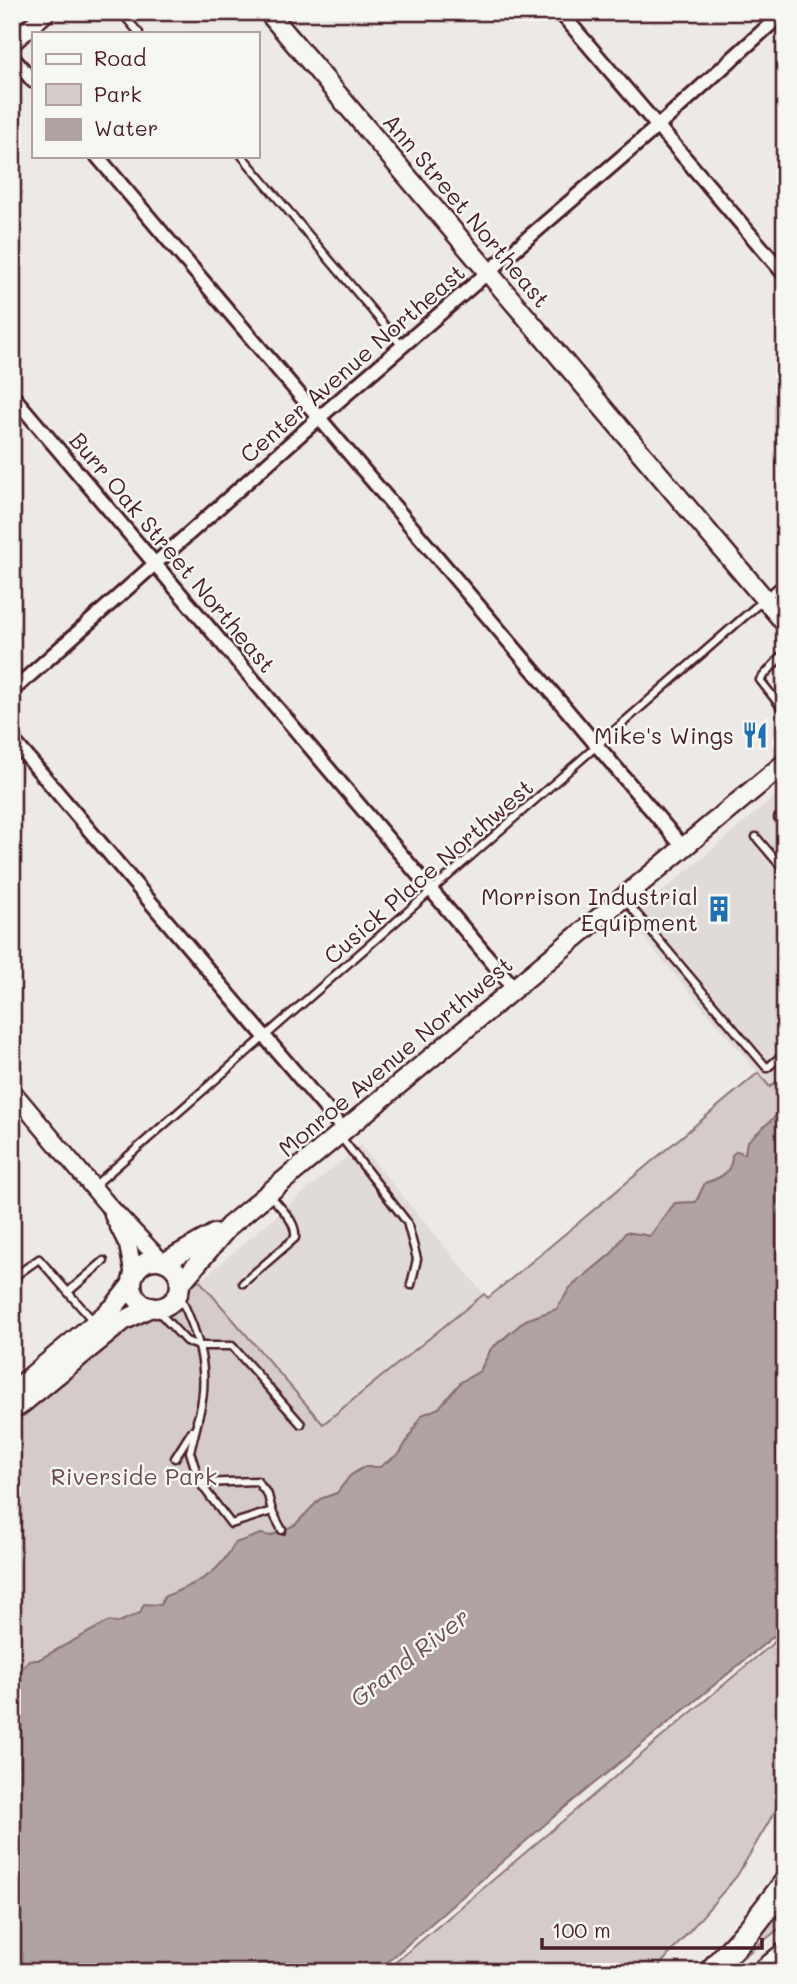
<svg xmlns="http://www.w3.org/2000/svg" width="797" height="1984" font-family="Mali,sans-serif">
<rect width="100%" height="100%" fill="#ece9e6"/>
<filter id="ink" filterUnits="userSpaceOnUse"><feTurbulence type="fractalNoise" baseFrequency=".0143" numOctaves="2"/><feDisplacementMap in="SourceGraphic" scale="14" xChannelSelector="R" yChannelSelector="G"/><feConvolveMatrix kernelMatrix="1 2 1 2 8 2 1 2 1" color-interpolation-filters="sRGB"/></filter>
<g filter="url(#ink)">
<g fill="#e0dad8">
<polygon points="785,788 785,1075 770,1087 629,920"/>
<polygon points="360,1145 484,1294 323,1424 200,1281"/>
</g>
<g fill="#d4cbca" stroke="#8f757a" stroke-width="2">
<path d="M758,1073L770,1087L785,1075V1120L773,1122L747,1142L745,1154L733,1155C732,1173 721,1178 705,1183L696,1202L675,1203L650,1236L626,1232L612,1253L570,1288L557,1309L526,1320L491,1349L480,1371L461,1382L439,1408L422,1415L400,1453L380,1467H364L350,1476L337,1493L320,1499L295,1525L270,1536L235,1543C217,1577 199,1582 164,1597L161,1605L38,1660H29L12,1682V1420L123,1327L171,1309L192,1282L200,1281L323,1424L484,1294L488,1298Z"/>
<polygon points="785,1633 785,1794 737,1876 654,1972 384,1972"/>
<polygon points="785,1897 785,1924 737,1962 735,1958"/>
</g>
<path fill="#b1a2a3" stroke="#886e73" stroke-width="2" d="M778,1114L785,1120V1627L557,1814L376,1972H12V1682L29,1660H38L109,1621L117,1623L140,1613L144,1604L161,1605L164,1597C198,1582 217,1577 235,1543L261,1534L271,1536L295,1525L320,1499L337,1493L350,1476L364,1467H380L400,1453L422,1415L439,1408L461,1382L480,1371L491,1349L526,1320L557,1309L570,1288L612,1253L626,1232L650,1236L675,1203L696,1202L705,1183C721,1178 732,1173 732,1155L737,1151L745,1154L747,1142Z"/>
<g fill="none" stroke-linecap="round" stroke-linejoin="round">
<g stroke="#4a1f2b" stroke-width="11">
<g id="service">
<polyline points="121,12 139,33"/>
<polyline points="242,156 402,346"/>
<polyline points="785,652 760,680 785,712"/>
<polyline points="778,818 785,826"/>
<polyline points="756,837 785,871"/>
<polyline points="625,900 767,1068 785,1053"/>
<polyline points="340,1136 407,1222 417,1259 411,1285"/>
<polyline points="94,1186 785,581"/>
<polyline points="12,1278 39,1259 94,1322"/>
<path d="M243,1283L295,1238C297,1221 280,1208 270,1195"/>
<polyline points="68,1292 104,1261"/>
<path d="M178,1293C199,1333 212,1376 197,1421"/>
<polyline points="154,1307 186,1341 199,1346 232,1346 301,1424"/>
<polyline points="198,1420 190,1452 200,1483 231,1524 272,1511 268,1495 257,1481 200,1483"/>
<polyline points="175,1458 192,1431"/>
<polyline points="272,1511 282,1530"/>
</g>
</g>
<g stroke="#4a1f2b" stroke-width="18">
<g id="minor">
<polyline points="560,12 785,275"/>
<polyline points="12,57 33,81"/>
<polyline points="97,156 683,847"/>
<polyline points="12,395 514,988"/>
<polyline points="12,691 321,416 658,126 784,12"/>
<polyline points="12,739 344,1130"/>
</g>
</g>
<g stroke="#4a1f2b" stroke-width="21">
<g id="tertiary">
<polyline points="12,43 47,12"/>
<polyline points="12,1091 107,1204 160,1260"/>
<polyline points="113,1215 128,1245 134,1276"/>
</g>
</g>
<g stroke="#4a1f2b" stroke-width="23">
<g id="secondary">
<polyline points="268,12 785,623"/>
<circle cx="156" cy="1284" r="24"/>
<polyline points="165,1262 214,1234"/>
<polyline points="180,1284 229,1226 785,763"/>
<polyline points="12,1392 113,1308 132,1284"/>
<polyline points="12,1408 19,1406 123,1321 151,1307"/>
</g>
</g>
<g stroke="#4a1f2b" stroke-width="28">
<g id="motorway">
<polyline points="711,1972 751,1928 785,1884"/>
<polyline points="764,1972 785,1955"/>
</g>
</g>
<use href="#service" stroke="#f6f6f2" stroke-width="6"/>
<use href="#minor" stroke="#f6f6f2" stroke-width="12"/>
<use href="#tertiary" stroke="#f6f6f2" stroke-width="16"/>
<use href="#secondary" stroke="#f6f6f2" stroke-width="18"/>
<use href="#motorway" stroke="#f6f6f2" stroke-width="23"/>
</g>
</g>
<defs>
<g id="restaurant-bare" transform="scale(2.1)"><path d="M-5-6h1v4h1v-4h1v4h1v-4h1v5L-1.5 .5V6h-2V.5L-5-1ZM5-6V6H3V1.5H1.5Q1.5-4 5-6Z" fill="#1f6fb2" stroke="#f6f6f2" stroke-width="2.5" paint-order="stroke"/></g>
<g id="building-bare" transform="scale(2.1)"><path d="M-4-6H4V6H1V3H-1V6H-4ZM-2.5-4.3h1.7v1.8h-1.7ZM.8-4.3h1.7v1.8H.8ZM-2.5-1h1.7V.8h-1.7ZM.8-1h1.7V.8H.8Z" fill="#1f6fb2" stroke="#f6f6f2" stroke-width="2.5" paint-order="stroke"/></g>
</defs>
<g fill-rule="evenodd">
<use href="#restaurant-bare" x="755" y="735"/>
<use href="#building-bare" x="719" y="909"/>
</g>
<g text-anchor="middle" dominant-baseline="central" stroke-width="5" stroke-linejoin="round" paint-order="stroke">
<g font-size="23" fill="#4a1f2b" stroke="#f6f6f2">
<text transform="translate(467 210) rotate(50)">Ann Street Northeast</text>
<text transform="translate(352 363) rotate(-41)">Center Avenue Northeast</text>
<text transform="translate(173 552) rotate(50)">Burr Oak Street Northeast</text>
<text transform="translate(428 871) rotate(-41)">Cusick Place Northwest</text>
<text transform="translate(395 1056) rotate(-40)">Monroe Avenue Northwest</text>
</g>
<g font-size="23" fill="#4a1f2b" stroke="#f6f6f2" text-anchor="end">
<text x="734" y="735">Mike's Wings</text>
<text x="698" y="896">Morrison Industrial<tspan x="698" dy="26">Equipment</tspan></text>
</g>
<g font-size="23" fill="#6c4a53" stroke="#f6f6f2">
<text x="134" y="1476">Riverside Park</text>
</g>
<g font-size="24" font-style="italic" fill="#6e4d55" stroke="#f6f6f2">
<text transform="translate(409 1657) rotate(-38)">Grand River</text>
</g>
</g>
<rect width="797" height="1984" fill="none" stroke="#f6f6f2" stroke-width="42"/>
<rect x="21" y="21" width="755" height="1942" fill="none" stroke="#4a1f2b" stroke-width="2.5" filter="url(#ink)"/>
<rect x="32" y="32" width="228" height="126" fill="#f6f6f2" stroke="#b1a0a2" stroke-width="2"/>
<rect x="46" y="54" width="35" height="10" fill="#f6f6f2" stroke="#b1a0a2" stroke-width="2"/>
<text x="94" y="66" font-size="21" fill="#4a1f2b">Road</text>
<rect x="46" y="84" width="35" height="21" fill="#d4cbca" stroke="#b1a0a2" stroke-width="2"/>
<text x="94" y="102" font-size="21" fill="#4a1f2b">Park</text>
<rect x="46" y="119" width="35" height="21" fill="#b1a2a3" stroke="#b1a0a2" stroke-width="2"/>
<text x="94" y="136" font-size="21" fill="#4a1f2b">Water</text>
<path d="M542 1938v10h220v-10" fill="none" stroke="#4a1f2b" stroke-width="3.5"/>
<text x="552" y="1938" font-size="21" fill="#4a1f2b" stroke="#f6f6f2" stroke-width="5" paint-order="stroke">100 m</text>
</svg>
